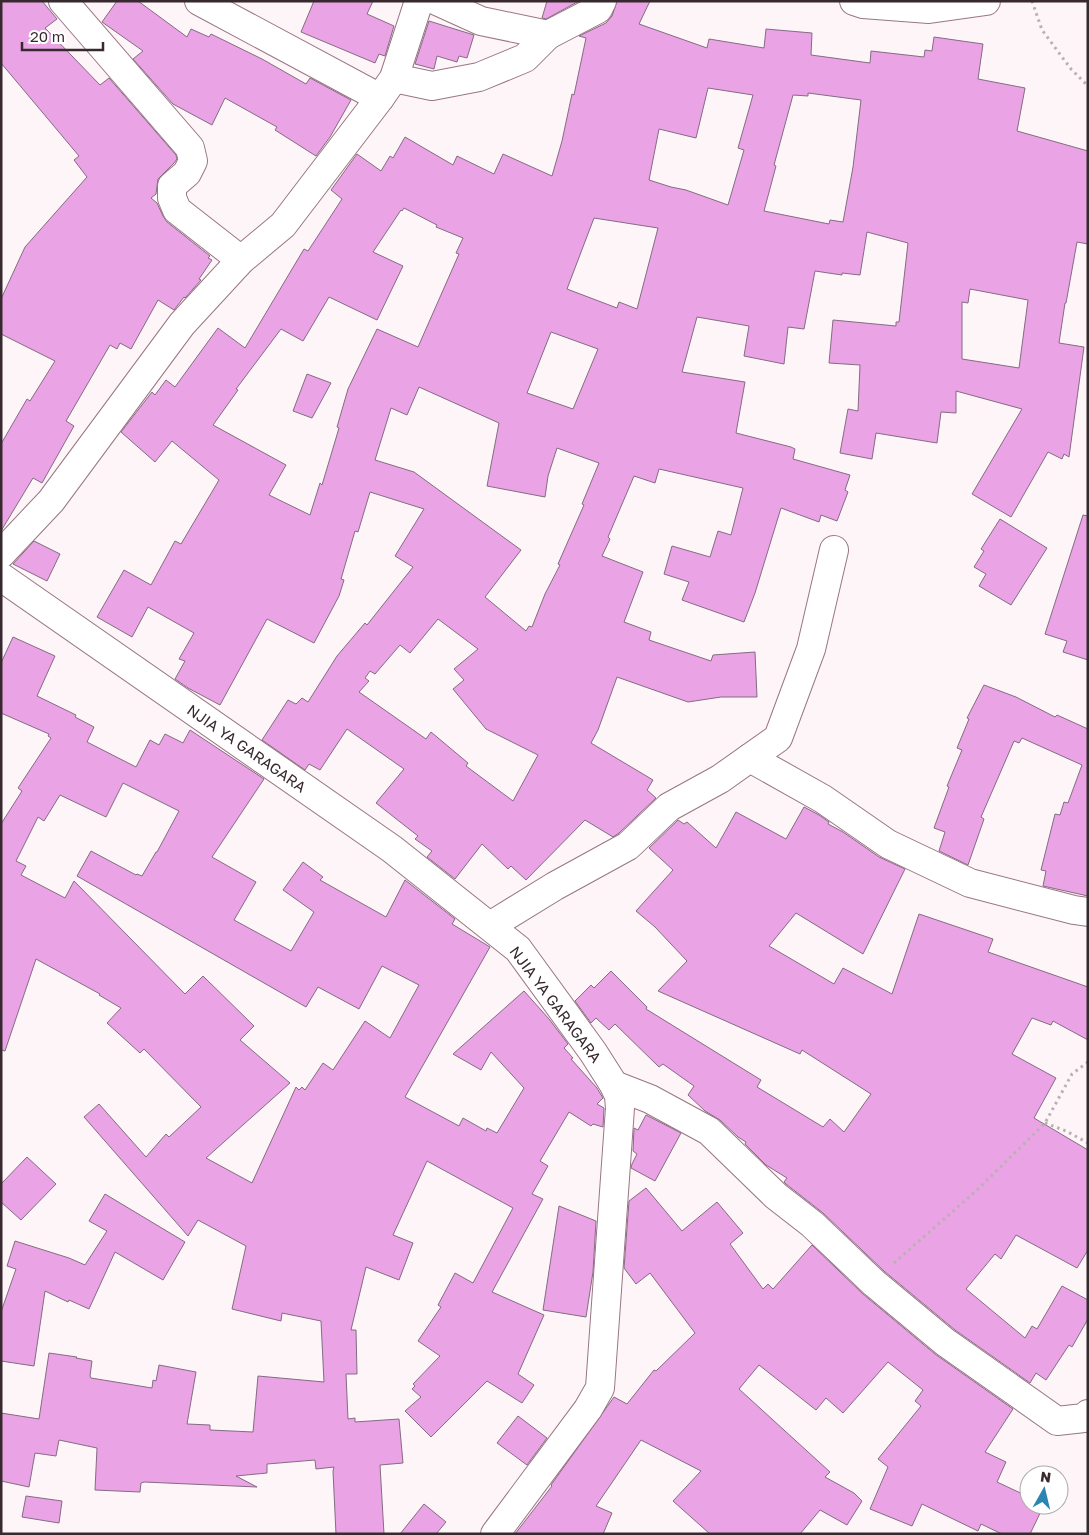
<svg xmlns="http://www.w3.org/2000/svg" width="1089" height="1535" font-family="'Golos Text',sans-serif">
<rect width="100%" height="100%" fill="#fdf5f8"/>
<g fill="#eaa3e4" stroke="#856b83" fill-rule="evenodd">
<polygon points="1,1 42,1 57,19 45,28 100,85 109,78 176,155 177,159 174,163 158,179 156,194 151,198 157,203 163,216 167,222 210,256 208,258 212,260 199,279 201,280 185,298 184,297 174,310 158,300 131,349 120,343 117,349 110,345 66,421 74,426 42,483 33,478 1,531 1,444 27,399 30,401 55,361 1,334 1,299 25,247 87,177 74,160 79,156 1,63"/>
<polygon points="117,1 138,1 187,37 191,29 209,37 211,34 262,59 306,84 310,78 351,100 330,137 316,156 275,130 277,127 225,98 212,125 173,104 133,59 143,51 102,22"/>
<polygon points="314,1 373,1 367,14 394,26 385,56 379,54 375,63 301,32"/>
<polygon points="547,1 579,1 546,19 542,18"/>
<path d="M617,1H650L639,24L707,48L709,39L764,48L766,29L812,33L811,55L870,63L871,51L924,57L925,50L932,51L934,37L983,44L978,79L1025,88L1017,131L1088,151V244L1077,242L1066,303H1065L1059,343L1084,347L1069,457L1064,454L1062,459L1048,452L1011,517L972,494L1022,409L956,391V413L941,412L937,443L876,433L872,459L840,453L848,409L858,411L860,365L829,363L833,320L896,326V322H899L908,243L867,232L860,275L842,273V275L815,271L804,329L788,327L784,364L744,356L749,326L697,317L682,372L745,382L736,433L791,447L795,449L793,459L850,475L845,490L848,492L837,521L821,515L819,522L781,508L755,593L744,622L682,600L689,582L664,574L672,546L710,557L718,531L731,535L743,488L659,469L655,483L634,476L608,537L610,539L602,556L643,572L624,622L651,632L649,640L711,661L713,655L755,652L757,697H721L688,702L617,677L598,730L591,743L653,780L647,790L656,798L619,833L613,837L585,820L526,880L511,866L508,869L482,844L455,879L427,857L432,851L415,839L418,836L376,803L404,769L347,729L320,770L309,764L305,770L262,740L288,700L296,704L302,698L308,702L337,656L365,623L367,625L413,567L395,556L424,509L370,492L358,532L355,531L341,579L344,580L339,596L314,643L267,619L220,705L188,688L175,679L185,661L179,659L194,633L148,607L132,637L97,617L124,570L151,585L175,541L181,544L219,480L172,441L155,462L121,432L152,392L155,395L166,380L175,387L218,328L245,348L304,249L308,251L342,199L331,190L357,154L381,171L390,156L393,158L405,137L453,165L457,156L494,174L503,154L552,176L562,141L572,94L574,95L586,38L579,36L606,23L612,16ZM708,88L753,95L738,148L744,150L728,205L686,190L671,187L649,180L659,129L696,138ZM808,93L861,100L853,167L843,222L830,220L829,224L764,211L776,166L774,165L793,95L808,96ZM404,208L437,225L436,227L463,238L456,253L459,254L418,347L377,329L348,389L337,427L339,428L322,485L320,483L310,515L269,495L286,465L213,425L238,390L236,389L281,329L303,341L329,297L377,320L403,266L373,252L401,210L402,211ZM594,218L658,228L637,309L619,302L617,308L567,289ZM970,289L1028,300L1019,368L962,359V302L968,303ZM551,332L598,349L573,409L527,393ZM419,387L499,423L487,486L545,497L548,476L557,448L599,463L582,504L584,505L558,564L560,565L545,594L532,627L529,626L526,631L485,597L521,550L414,472L375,460L391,408L407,415ZM438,619L478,649L454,669L464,680L453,689L486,729L538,755L513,801L466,766L468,763L431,732L426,739L359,692L369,681L365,678L370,671L375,674L400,645L410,653Z"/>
<polygon points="429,21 474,35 467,58 459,56 457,62 437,56 434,69 415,64"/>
<polygon points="307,374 331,383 312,418 293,411"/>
<polygon points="1083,515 1088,516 1088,660 1063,652 1067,641 1045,634"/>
<polygon points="1000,519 1047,548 1011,605 979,586 986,574 974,567 984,551 981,549"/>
<polygon points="34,541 60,554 47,581 13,564"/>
<path d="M13,637L55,656L37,696L76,715L75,717L94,727L87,742L136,767L150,740L159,745L165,734L183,743L190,730L264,779L212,857L256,882L234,920L291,951L314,912L283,890L303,862L323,877L320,880L386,917L405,880L455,919L452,924L490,947L405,1097L459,1126L463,1118L486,1131L487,1128L497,1133L524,1088L491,1052L481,1070L453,1054L524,991L549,1019L568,1044L564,1048L573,1058L571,1059L597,1088L603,1098L597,1104L604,1108L603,1127L593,1124L591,1126L569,1112L540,1161L548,1166L532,1194L543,1199L492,1292L544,1315L518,1374L534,1385L522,1403L487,1381L431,1437L405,1411L421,1397L412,1389L415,1386L413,1384L440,1356L418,1341L441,1307L438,1305L455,1273L473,1283L513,1208L427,1161L393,1235L413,1243L399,1280L366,1267L351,1330H356L357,1374H346L348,1419L355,1418V1422L399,1419L403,1463L380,1465L384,1534H336L333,1471L334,1467L316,1469L315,1460L267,1464V1473L236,1476L257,1487L144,1482L141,1483L140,1492L95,1490L97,1448L59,1440L56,1456L35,1453L29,1487L1,1481V1413L39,1419L49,1353L77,1357L76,1358L92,1361L90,1376L91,1378L152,1388L153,1380L156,1381L159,1365L196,1372L187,1424L210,1425V1430L253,1432L258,1376L324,1382L321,1321L282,1313L281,1321L232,1309L246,1246L198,1220L188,1236L84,1117L99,1104L146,1157L166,1134L169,1137L201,1107L144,1049L140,1053L107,1023L121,1008L99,995L100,994L36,959L5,1051L1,1050V824L22,791L18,788L51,738L48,736L49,734L1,713V663ZM123,783L179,811L157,852H156L142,876L137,874L136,875L91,851L77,876L306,1007L318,987L359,1009L382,966L419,985L390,1038L365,1021L333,1070L323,1063L305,1090L302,1087L299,1090L296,1087L252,1183L206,1158L290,1083L240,1040L254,1026L203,976L185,994L74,881L65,898L21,875L26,866L16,861L38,817L44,821L60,795L106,817Z"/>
<polygon points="984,685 1016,697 1055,717 1057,715 1088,729 1088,896 1043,886 1046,871 1041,870 1055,814 1060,815 1064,802 1068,803 1082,765 1022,738 1019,743 1014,741 981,817 984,819 968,865 939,851 945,832 934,828 949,787 947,786 962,750 957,748 969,719 967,718"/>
<polygon points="804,807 819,815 829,822 828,824 843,832 879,857 905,869 863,954 796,913 769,946 834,984 843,968 892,994 919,914 993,939 988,952 1088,987 1088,1040 1053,1021 1051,1025 1032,1018 1012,1054 1056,1078 1034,1118 1088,1150 1088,1250 1077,1268 1016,1235 1001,1259 995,1254 966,1289 1025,1338 1032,1326 1037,1329 1062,1286 1088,1300 1088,1319 1072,1347 1069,1345 1046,1380 1036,1373 1030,1383 955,1330 884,1271 823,1213 786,1184 784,1182 787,1178 766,1165 745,1144 746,1142 738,1137 720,1120 705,1111 688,1095 694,1086 663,1064 659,1067 615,1024 609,1030 596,1018 591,1023 575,1001 591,985 594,988 611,971 647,1007 646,1009 761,1080 757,1087 823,1127 830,1119 844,1132 871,1094 802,1050 800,1054 658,991 687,961 655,927 636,911 673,870 649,848 678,820 684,824 687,822 716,848 736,812 786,839"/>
<polygon points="646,1115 681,1133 655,1181 631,1168 632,1164 637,1154 633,1151 634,1128 638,1130"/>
<polygon points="27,1157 56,1184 21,1220 1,1202 1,1184"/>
<polygon points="646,1188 682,1231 717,1202 743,1233 730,1244 763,1289 768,1284 773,1289 812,1245 863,1294 935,1354 1013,1409 985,1452 1006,1462 997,1482 1029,1497 1029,1505 1044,1505 1030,1534 1002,1534 981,1524 978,1531 922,1504 912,1526 870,1509 888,1467 878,1459 921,1406 915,1401 923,1390 888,1362 843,1413 826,1398 816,1410 759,1365 739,1389 830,1472 825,1477 854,1493 862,1501 847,1525 820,1510 800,1534 710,1534 673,1501 701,1471 641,1440 596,1506 612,1513 603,1534 515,1534 552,1486 551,1485 614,1397 627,1404 654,1370 656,1371 695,1333 650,1273 636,1284 624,1268 629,1201"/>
<polygon points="105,1194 185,1242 163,1280 115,1252 89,1309 69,1300 68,1302 45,1291 34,1366 1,1361 1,1312 16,1269 7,1266 15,1241 69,1258 85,1265 107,1231 89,1221"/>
<polygon points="559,1206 596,1221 593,1272 586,1317 543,1310"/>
<polygon points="518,1416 547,1438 527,1465 497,1443"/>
<polygon points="26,1496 62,1501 59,1523 22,1517"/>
<polygon points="424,1504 446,1522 436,1534 400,1534"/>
</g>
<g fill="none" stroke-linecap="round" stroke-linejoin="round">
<g stroke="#997684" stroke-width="30">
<g id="street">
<polyline points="63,1 190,148 193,161 187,173 172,186 172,198 177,210 241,260"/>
<polyline points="199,1 380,98"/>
<polyline points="437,1 481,21 548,35 598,9 602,1"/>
<polyline points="854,1 863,4 929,9 986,1"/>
<polyline points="394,78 432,86 479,77 525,58 548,35"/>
<polyline points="1,554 51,501 182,324 241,260 283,225 380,98 394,78 419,1"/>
<polyline points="1,577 392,849 518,949 593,1052 614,1085 619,1096 620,1108 600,1388 588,1409 495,1534"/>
<polyline points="750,758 823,799 888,844 970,883 1074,910 1088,912"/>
<polyline points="490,926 555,886 628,846 669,807 720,779 778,738 811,649 834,550"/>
<polyline points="614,1085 650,1099 709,1131 776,1196 812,1224 874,1283 945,1342 1057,1421 1084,1418 1088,1414"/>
</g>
</g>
<g stroke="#bab0b3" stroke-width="3" stroke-dasharray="2.5 4" stroke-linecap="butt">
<polyline points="1032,1 1042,30 1071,69 1088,86"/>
<polyline points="1045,1123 1066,1131 1088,1143"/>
<polyline points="894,1263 976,1191 1045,1123 1072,1074 1088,1062"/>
</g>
<use href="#street" stroke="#fff" stroke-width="28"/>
</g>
<g text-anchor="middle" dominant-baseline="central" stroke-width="4" stroke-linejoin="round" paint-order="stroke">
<g font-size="15" fill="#37292e" stroke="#fff">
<text transform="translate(247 748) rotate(35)">NJIA YA GARAGARA</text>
<text transform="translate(556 1004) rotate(53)">NJIA YA GARAGARA</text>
</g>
</g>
<rect width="1089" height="1535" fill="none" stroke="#37292e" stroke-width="5"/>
<g transform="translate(1044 1490) rotate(8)"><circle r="24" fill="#ffffff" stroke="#afa9ab"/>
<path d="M0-4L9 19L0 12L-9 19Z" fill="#2b85b3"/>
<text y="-8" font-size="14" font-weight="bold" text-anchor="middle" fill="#37292e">N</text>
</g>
<path d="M22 42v8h81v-8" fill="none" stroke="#37292e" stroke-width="2.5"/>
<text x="30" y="42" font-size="15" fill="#37292e" stroke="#ffffff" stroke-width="4" paint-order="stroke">20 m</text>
</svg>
